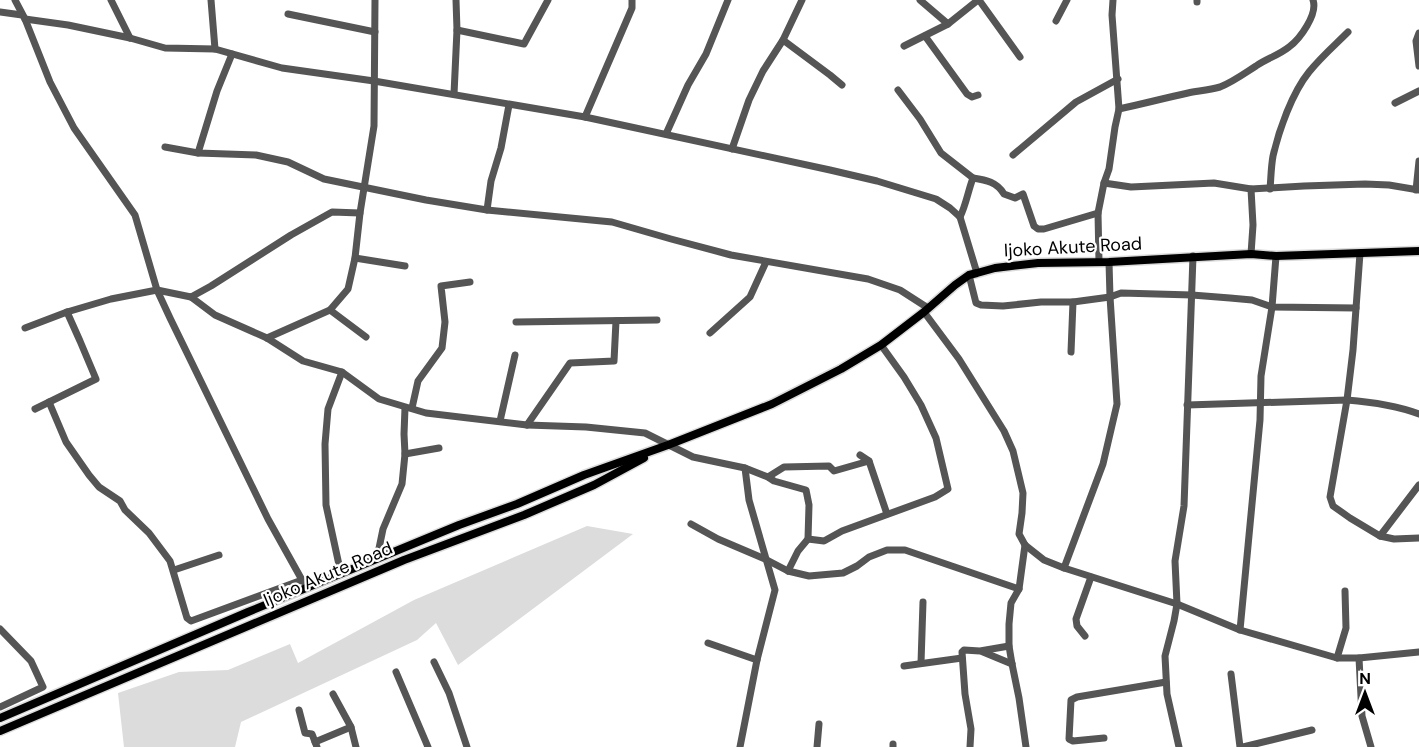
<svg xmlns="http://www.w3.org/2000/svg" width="1419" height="747" font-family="'DM Sans',sans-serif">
<rect width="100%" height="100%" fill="#fff"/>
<polygon fill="#dcdcdc" points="587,526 633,534 458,665 436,623 417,640 241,722 235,747 124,747 118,693 179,672 228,670 290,644 298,663 414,600"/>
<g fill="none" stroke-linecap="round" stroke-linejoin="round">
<g stroke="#dbdbdb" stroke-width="11">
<g id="major">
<polyline points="0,718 248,612 459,525 517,504 584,475 668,445 772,404 841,369 881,345 924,312 955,285 969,275 977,273 995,268 1038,263 1109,262 1251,254 1276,256 1419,251"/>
<polyline points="0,731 404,560 524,515 594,485 644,458"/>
</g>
</g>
<g stroke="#555" stroke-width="7">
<polyline points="15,0 25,19 50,82 74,128 135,215 157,290 170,318 268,519 302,580 309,587"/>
<polyline points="111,0 130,38"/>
<polyline points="211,0 215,49"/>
<polyline points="920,0 948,24"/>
<polyline points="979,0 1020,57"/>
<polyline points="1197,2 1197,0"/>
<polyline points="0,12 22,15"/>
<polyline points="288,14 375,32"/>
<polyline points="25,19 68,25 130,38 165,48 215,49 282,68 374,81 585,117 830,170 877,181 936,199 950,208 960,217 977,273"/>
<polyline points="1056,21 1067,0"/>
<polyline points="457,30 524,44 548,0"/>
<polyline points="1419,33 1416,41 1419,66"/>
<polyline points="925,36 967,94 972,97 978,95"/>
<polyline points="783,40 830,75 842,85"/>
<polyline points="904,46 948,24 978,0"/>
<path d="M898,90L920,119L941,153L973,178C968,191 966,205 960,217"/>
<polyline points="454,94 457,30 456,0"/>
<polyline points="1395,103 1419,91"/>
<path d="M1119,109C1142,104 1165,98 1188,93C1198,91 1209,90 1220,87C1233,82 1245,73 1256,66C1266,59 1279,55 1289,47C1300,39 1318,14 1313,0"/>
<polyline points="585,117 632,8 632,0"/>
<polyline points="666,134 688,85 706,54 728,0"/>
<polyline points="165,147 198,153 256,155 288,162 324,179 426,200 487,210 612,222 671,239 731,255 868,279 900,290 928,308"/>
<polyline points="732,149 749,100 763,71 783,40 802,0"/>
<polyline points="198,153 217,91 232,54"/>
<polyline points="1013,155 1076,102 1118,79"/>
<path d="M973,178C986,180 997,182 1004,194L1015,198L1023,194L1034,226L1038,229H1044L1098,213"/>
<polyline points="1104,183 1131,187 1214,183 1251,189 1304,186 1365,184 1389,185 1419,190"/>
<polyline points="1251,189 1253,225 1251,254"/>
<path d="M1270,189C1271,178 1271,167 1273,156C1279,130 1292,93 1309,72C1321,57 1335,45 1348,32"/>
<polyline points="1416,190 1419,161"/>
<polyline points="487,210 491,181 501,148 509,105"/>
<polyline points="1360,253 1353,350 1347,400 1330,497 1333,506 1350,518 1380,536 1394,539 1419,538"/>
<polyline points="355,258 405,266"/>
<polyline points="1099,262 1098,213 1104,183 1109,169 1115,127 1119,109 1112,15 1113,0"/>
<polyline points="969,275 976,303 981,305 1003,306 1041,302 1073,302 1110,297 1121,293 1192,295 1230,298 1252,300 1272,307 1356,308"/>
<polyline points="191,297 215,315 267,338 303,361 342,372 379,399 426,413 527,425 586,427 645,433 693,457 745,468 749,500 775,590 757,660 740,747"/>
<polyline points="330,310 366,337"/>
<polyline points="924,312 959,359 1004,431 1013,451 1023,493 1022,513 1019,534 1025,545 1044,560 1064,568 1177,604 1240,630 1337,658 1359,658 1419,652"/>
<polyline points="516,322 657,320"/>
<polyline points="25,328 67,312 111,299 157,290 191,297 211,286 291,235 332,212 360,213"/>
<polyline points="710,333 750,297 766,262"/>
<polyline points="267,338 330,310 348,289 355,258 360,213 374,126 375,0"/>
<polyline points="1071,352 1073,302"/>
<polyline points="49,402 66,442 89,475 99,487 120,501 125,510 149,533 170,561 187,618 191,621 302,580"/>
<path d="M1187,405L1347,400C1372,402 1395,405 1419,414"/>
<polyline points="412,408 418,381 442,348 445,322 441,286 470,282"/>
<polyline points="35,409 96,379 80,341 67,312"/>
<polyline points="500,421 515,355"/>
<polyline points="527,425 570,363 614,361 616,321"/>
<polyline points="405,454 439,448"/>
<polyline points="860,455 869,461 887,514"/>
<polyline points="745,468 768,477 774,481 806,490 809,505 808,539 798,551 788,571"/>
<polyline points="768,477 784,467 829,466 834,471 869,461"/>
<polyline points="691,524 718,539 765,559 788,571 809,576 843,573 857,566 869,557 887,550 905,550 1019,589"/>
<polyline points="1380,536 1419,485"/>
<polyline points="808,539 824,541 842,531 935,497 948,489 936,438 921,405 904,377 881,345"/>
<polyline points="1025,545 1019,589 1011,603 1009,624 1009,646 1012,664 1019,698 1026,747"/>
<polyline points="377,558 383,529 402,484 405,454 404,434 405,408"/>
<polyline points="1064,568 1103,464 1117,404 1110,297 1109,262"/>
<polyline points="174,570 219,555"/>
<polyline points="341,574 326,505 325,444 328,409 342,372"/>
<polyline points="0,629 31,661 43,687 0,707"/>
<polyline points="1240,630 1260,420 1261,376 1272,307 1276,256"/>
<polyline points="1085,636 1077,626 1076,619 1091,577"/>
<polyline points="708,643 757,660"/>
<polyline points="983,652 1012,664"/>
<polyline points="1337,658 1346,628 1345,591"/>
<polyline points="1359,658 1362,716 1371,747"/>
<polyline points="434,662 449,693 467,747"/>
<polyline points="921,663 923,602"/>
<polyline points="904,666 962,658"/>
<polyline points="396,672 428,747"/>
<polyline points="1231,674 1240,747"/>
<polyline points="299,710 305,733 312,734 317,747"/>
<polyline points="351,727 356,747"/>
<polyline points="1104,738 1073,741 1069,739 1071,700 1077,697 1166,682"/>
<polyline points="315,742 351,727 333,694"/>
<polyline points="817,747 819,724"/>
<polyline points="893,747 893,744"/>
<polyline points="970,747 971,729 965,694 962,652 964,650 980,651 1009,646"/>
<polyline points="1179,747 1167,694 1165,656 1174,621 1177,604 1175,561 1184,506 1193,256"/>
<polyline points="1243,747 1312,730"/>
</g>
<use href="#major" stroke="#000" stroke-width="8"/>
</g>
<g text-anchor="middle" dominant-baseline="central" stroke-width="4.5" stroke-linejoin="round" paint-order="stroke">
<g font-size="18" fill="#000" stroke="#fff">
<text transform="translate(1073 247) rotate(-3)">Ijoko Akute Road</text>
<text transform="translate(328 574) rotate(-23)">Ijoko Akute Road</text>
</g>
</g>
<g transform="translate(1365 693)" stroke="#ffffff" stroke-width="4.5" paint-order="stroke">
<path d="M0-4.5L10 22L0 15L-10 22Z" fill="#000000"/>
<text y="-9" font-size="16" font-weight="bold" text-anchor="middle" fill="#000000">N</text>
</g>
</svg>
